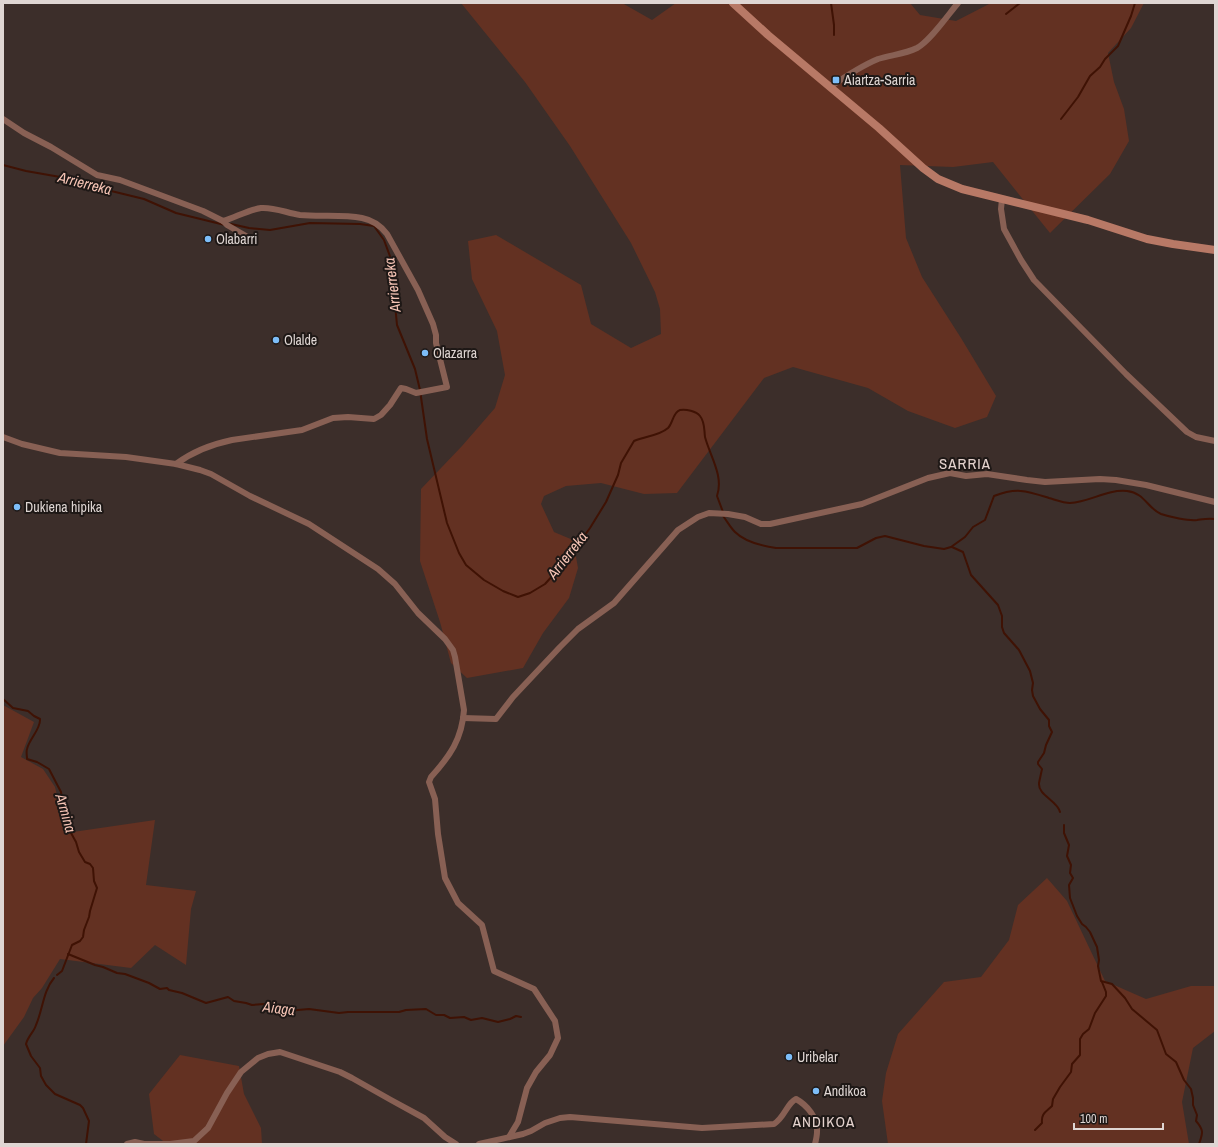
<svg xmlns="http://www.w3.org/2000/svg" width="1218" height="1147" font-family="'Archivo Narrow',sans-serif">
<rect width="100%" height="100%" fill="#3c2e2a"/>
<g fill="#633122">
<polygon points="461,3 622,3 652,20 676,3 910,3 920,15 956,21 991,3 1144,3 1131,28 1108,53 1114,82 1124,109 1129,141 1110,174 1050,233 993,162 953,167 900,165 906,238 922,277 961,338 996,396 987,417 955,428 908,411 868,388 793,367 764,378 677,493 644,494 601,483 566,486 544,496 541,504 554,532 573,540 578,568 569,598 543,633 523,668 467,678 451,663 440,622 420,561 421,489 462,446 495,408 505,375 497,331 472,279 468,241 496,235 581,285 591,324 631,348 661,334 660,309 655,292 631,243 570,146 525,82"/>
<polygon points="3,705 34,722 21,757 43,769 55,787 66,833 155,820 146,885 196,891 191,909 186,965 155,945 131,968 60,959 42,988 33,998 24,1017 3,1046"/>
<polygon points="1047,878 1067,901 1105,981 1146,999 1191,986 1215,986 1215,1031 1193,1048 1182,1102 1189,1144 888,1144 882,1101 886,1073 898,1034 944,982 981,977 1009,940 1018,905"/>
<polygon points="180,1055 239,1066 244,1094 261,1128 262,1144 167,1144 154,1134 149,1094"/>
</g>
<g fill="none" stroke-linecap="round" stroke-linejoin="round">
<g stroke="#3f1204" stroke-width="2">
<polyline points="831,3 834,25 834,35"/>
<polyline points="1006,14 1020,3"/>
<polyline points="1061,119 1078,97 1090,76 1100,67 1105,59 1118,46 1131,16 1135,3"/>
<polyline points="3,165 26,171 83,181 103,189 144,199 176,213 225,225"/>
<path d="M231,224L249,228L270,230L310,223L360,224L374,226L384,240L391,259L392,269L390,288L395,304L397,325L415,369L420,390L427,439L447,523L459,553L466,565L484,580L503,591L518,597L530,593L545,584L565,562L590,528L606,502L618,475L621,463L634,441C645,436 659,436 668,428C673,423 673,412 680,410C686,409 696,411 700,416C705,422 704,429 705,437C710,456 724,476 717,496L723,512"/>
<path d="M723,516C727,521 730,527 735,532C745,542 762,546 776,548H857L876,538L885,536L924,546L944,549L951,547L965,537L973,527L985,520L994,496C1017,487 1027,491 1049,498C1056,500 1064,503 1070,503C1090,502 1107,489 1127,491C1145,493 1147,508 1161,514C1170,517 1188,521 1197,520C1204,519 1208,518 1215,519"/>
<path d="M952,547L963,552L971,575L998,605L1002,616V627L1004,633L1019,650L1030,671L1033,683L1032,690L1033,696L1040,709L1049,720V726L1052,732L1046,745L1044,753L1038,762V764L1042,769C1041,774 1040,778 1039,783C1038,796 1057,800 1060,812"/>
<path d="M3,699L13,708L28,711L34,716L40,719C41,729 29,739 27,749C26,752 27,755 27,759L37,762L49,769L61,792L65,822L76,842L79,852L85,862L90,864L93,868L94,881L97,888L90,911L89,917L84,930L83,937L80,941L72,945L62,971L57,975"/>
<path d="M1064,825V833L1069,845L1067,856L1071,865L1070,873L1073,878L1069,885L1070,898L1077,916L1082,924L1086,927L1090,932L1097,947L1099,960L1098,966L1101,981L1112,984L1125,998L1132,1009L1157,1030L1166,1054L1176,1062L1184,1080L1191,1089L1193,1098V1105L1197,1115L1196,1121C1204,1130 1203,1133 1199,1144"/>
<polyline points="68,954 95,965 103,967 117,973 125,974 149,983 160,989 167,988 169,990 182,993 206,1003 228,997 234,1001 246,1003 252,1005 264,1004 287,1011 309,1009 339,1013 348,1012 399,1012 406,1010 426,1009 436,1015 444,1015 450,1018 464,1017 471,1020 482,1018 498,1022 510,1019 516,1016 521,1017"/>
<path d="M54,978C43,991 43,1009 36,1025C34,1032 28,1036 26,1044L31,1056L40,1068L41,1076L46,1085L55,1094L80,1105L83,1108L89,1121L86,1144"/>
<path d="M1035,1130L1042,1123C1041,1113 1046,1112 1052,1106L1053,1099L1060,1087L1071,1072L1072,1064L1080,1055V1039L1083,1034L1089,1029L1095,1013L1106,996V992L1102,982"/>
</g>
<g stroke="#886054" stroke-width="6">
<path d="M830,87C846,76 861,66 878,59C891,55 905,54 917,48C930,41 948,15 958,3"/>
<path d="M3,119L24,133L51,147L97,175L120,180L203,211L223,221C235,218 247,210 261,208C274,207 287,213 300,215C320,217 342,214 362,218C372,220 381,226 387,234L418,290L433,324L436,335V343L447,387L416,393L406,389L401,388L390,405L381,415L374,419L348,417L333,418L302,430L232,440C213,444 192,452 176,464"/>
<polyline points="1002,199 1001,209 1004,229 1021,260 1034,280 1126,374 1187,432 1196,437 1215,441"/>
<polyline points="223,221 227,225 246,236"/>
<path d="M3,437L22,444L60,453L126,457L176,464L200,470L211,474L250,496L309,524L378,569L395,584L418,613L445,639L453,650L455,657L464,710C462,739 450,756 431,777L429,782L435,799L438,834L445,878L458,903L482,925L494,971L534,989L555,1021L558,1038L550,1055L536,1072L527,1088L518,1122L509,1137"/>
<polyline points="463,718 496,719 513,697 560,647 578,629 614,603 678,530 698,517 709,513 728,514 745,517 761,524 770,524 862,504 928,478 950,473 966,476 987,474 1027,480 1045,482 1100,479 1116,480 1146,485 1215,502"/>
<polyline points="127,1144 135,1142 144,1144 170,1144 194,1141 208,1128 227,1093 241,1072 258,1058 268,1054 280,1052 340,1072 352,1078 391,1100 424,1118 445,1137 456,1144"/>
<path d="M479,1144L523,1134L531,1131L545,1123L560,1118L570,1117L702,1128L774,1124C785,1117 787,1103 796,1099C807,1105 818,1118 817,1132C817,1136 816,1140 815,1144"/>
</g>
<polyline stroke="#b87966" stroke-width="8" points="733,3 768,35 879,128 923,168 938,179 962,189 1088,220 1147,239 1173,244 1215,250"/>
</g>
<g fill="#7dbef9" stroke="#1e1816" stroke-width="1.5">
<rect x="832" y="76" width="8" height="8" rx="2"/>
<circle cx="208" cy="239" r="4"/>
<circle cx="276" cy="340" r="4"/>
<circle cx="425" cy="353" r="4"/>
<circle cx="17" cy="507" r="4"/>
<circle cx="789" cy="1057" r="4"/>
<circle cx="816" cy="1091" r="4"/>
</g>
<g text-anchor="middle" dominant-baseline="central" stroke-width="4" stroke-linejoin="round" paint-order="stroke">
<g font-size="14" fill="#dfd6d3" stroke="#1e1816" text-anchor="start">
<text x="844" y="80">Aiartza-Sarria</text>
<text x="216" y="239">Olabarri</text>
<text x="284" y="340">Olalde</text>
<text x="433" y="353">Olazarra</text>
<text x="25" y="507">Dukiena hipika</text>
<text x="797" y="1057">Uribelar</text>
<text x="824" y="1091">Andikoa</text>
</g>
<g font-size="15" font-style="italic" fill="#f6c4b5" stroke="#1e1816">
<text transform="translate(85 183) rotate(14)">Arrierreka</text>
<text transform="translate(392 285) rotate(-97)">Arrierreka</text>
<text transform="translate(567 555) rotate(-52)">Arrierreka</text>
<text transform="translate(66 813) rotate(74)">Armina</text>
<text transform="translate(279 1008) rotate(7)">Aiaga</text>
</g>
<g font-size="15" letter-spacing="1" fill="#e4d2cd" stroke="#1e1816">
<text x="965" y="463">SARRIA</text>
<text x="824" y="1121">ANDIKOA</text>
</g>
</g>
<rect width="1218" height="1147" fill="none" stroke="#dfd6d3" stroke-width="8"/>
<path d="M1074 1123v6h89v-6" fill="none" stroke="#dfd6d3" stroke-width="2"/>
<text x="1080" y="1123" font-size="12" fill="#dfd6d3" stroke="#1e1816" stroke-width="3" paint-order="stroke">100 m</text>
</svg>
